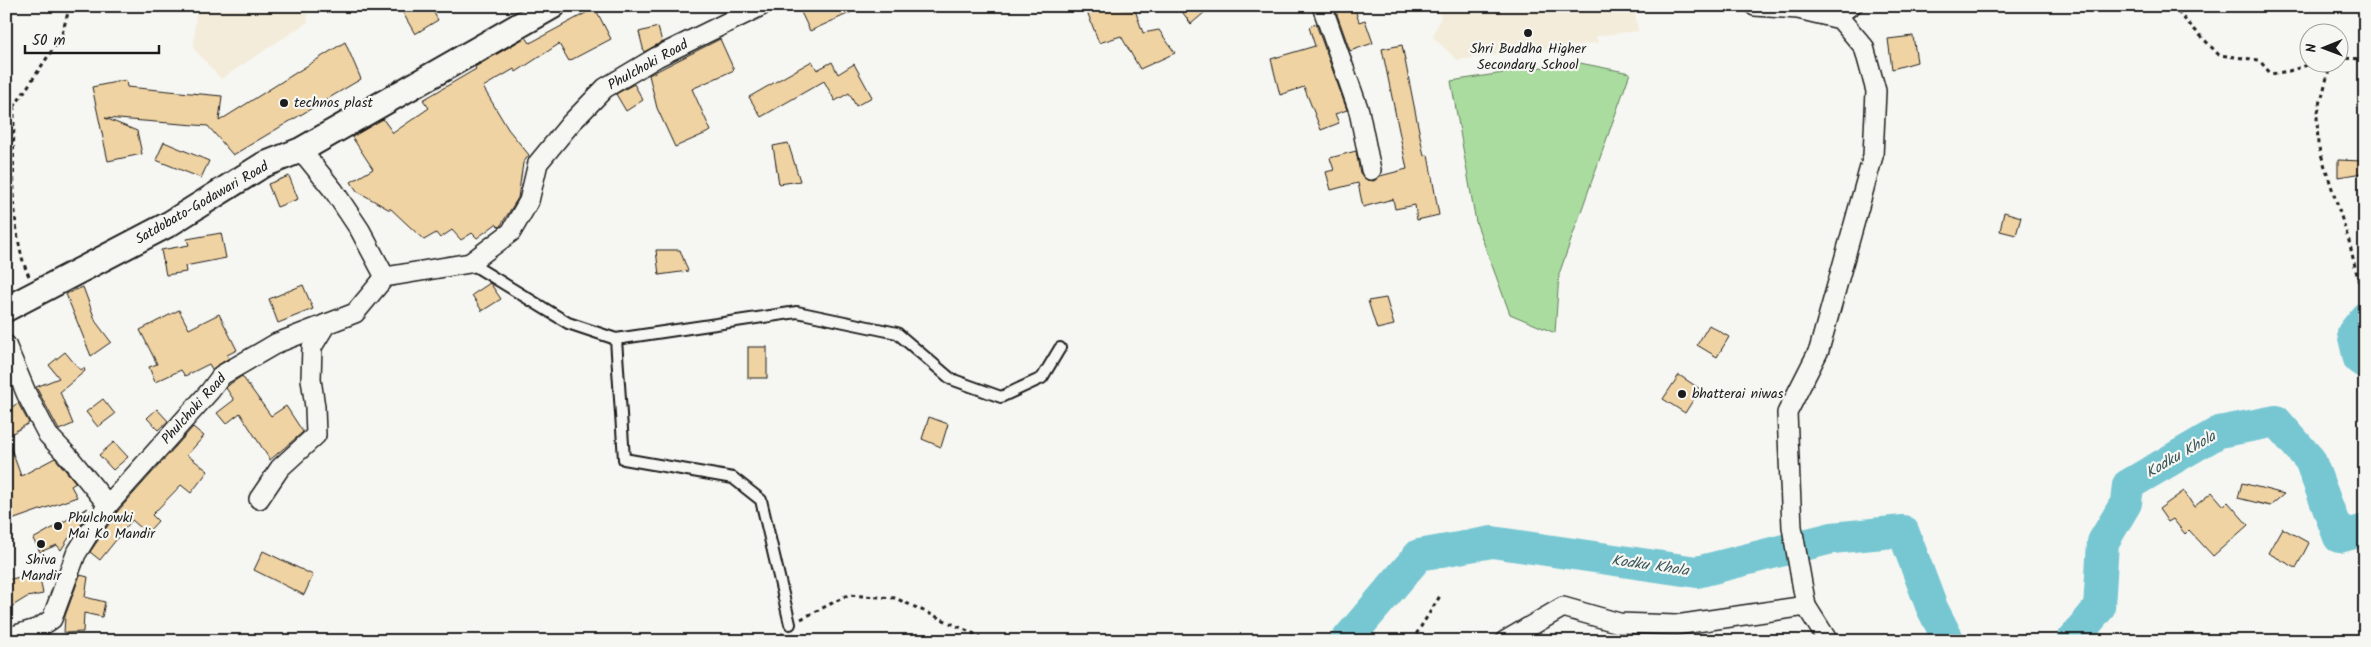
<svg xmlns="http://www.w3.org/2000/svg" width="2371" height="647" font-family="Kalam,sans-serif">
<rect width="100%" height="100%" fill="#f6f6f2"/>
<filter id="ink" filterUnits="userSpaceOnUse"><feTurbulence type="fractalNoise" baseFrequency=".02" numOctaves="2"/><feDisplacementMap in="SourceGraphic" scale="10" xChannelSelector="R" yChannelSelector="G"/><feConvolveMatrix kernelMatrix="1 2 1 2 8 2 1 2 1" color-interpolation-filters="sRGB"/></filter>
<g filter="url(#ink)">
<g fill="#f4ecda">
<polygon points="200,6 307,6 308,22 221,79 194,49 196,9"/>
<polygon points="1436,6 1634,6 1638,31 1596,36 1598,43 1457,60 1433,37 1441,16"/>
</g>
<polygon fill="#a9dc9e" stroke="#627c5d" points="1575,62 1630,73 1559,274 1555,333 1510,314 1476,222 1451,81"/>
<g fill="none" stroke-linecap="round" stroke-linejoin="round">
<g stroke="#77c7d2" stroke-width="32">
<polyline points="2365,318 2353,333 2359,359 2365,363"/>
<polyline points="1346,641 1419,555 1492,542 1697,572 1832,538 1903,531 1932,608 1949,641"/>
<polyline points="2072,641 2099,608 2103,542 2126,503 2128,485 2219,432 2276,421 2310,460 2339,537 2365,530"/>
</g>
</g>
<g fill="#f0d3a3" stroke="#1c1c1c">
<polygon points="399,6 430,6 438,20 415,34"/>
<polygon points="798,6 865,6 810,31"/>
<polygon points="1085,6 1120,6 1121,9 1135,10 1143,33 1159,30 1175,53 1140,69 1121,36 1099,43"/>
<polygon points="1178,6 1212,6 1191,24"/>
<polygon points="1334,6 1354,6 1359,22 1365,20 1373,43 1350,51"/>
<polygon points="595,8 611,39 569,61 559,44 516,72 514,69 483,87 508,129 529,155 523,163 518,198 501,225 499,227 496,224 477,238 472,233 461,240 452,230 440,238 436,233 424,240 391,209 388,209 357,191 351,182 373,169 352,137 383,119 393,133 429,108 423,100 476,69 475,67 526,37 530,43"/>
<polygon points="1316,24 1347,110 1335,114 1339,123 1321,130 1304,87 1280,95 1271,59 1315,46 1309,27"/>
<polygon points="658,27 662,42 644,52 639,32"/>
<polygon points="1913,36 1917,62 1892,69 1888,39"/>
<polygon points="720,39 734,70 692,89 711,131 675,147 657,108 649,75"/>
<polygon points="345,42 361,79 233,155 208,126 105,118 137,131 142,154 108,161 92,87 126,80 127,87 222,96 219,121"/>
<polygon points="1402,45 1424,156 1428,155 1439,215 1417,220 1415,205 1395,209 1393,199 1363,207 1358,183 1331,190 1326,172 1334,170 1330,158 1356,151 1360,173 1367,180 1374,181 1380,176 1407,169 1382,49"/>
<polygon points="812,61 817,70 832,62 838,74 854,64 872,97 856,106 849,93 835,101 824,81 761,117 749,97"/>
<polygon points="634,84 643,100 626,111 616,94"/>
<polygon points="164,142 209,161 201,178 156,160"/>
<polygon points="788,143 800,181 779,184 773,146"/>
<polygon points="2338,160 2362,161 2362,173 2338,177"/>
<polygon points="289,176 298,199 277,207 268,184"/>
<polygon points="2004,212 2021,217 2016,235 2000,231"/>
<polygon points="221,233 226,258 185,266 186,272 166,275 161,250 189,245 187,239"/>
<polygon points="656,250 680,250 688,271 659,275"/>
<polygon points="490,283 501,299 482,311 472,295"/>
<polygon points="303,285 313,309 278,323 269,299"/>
<polygon points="83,287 96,322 111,342 91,356 66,294"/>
<polygon points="1386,298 1394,325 1377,329 1368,301"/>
<polygon points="179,310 189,329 219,314 237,350 227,355 229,358 212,369 209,364 185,376 181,370 155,382 149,367 157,364 140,330"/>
<polygon points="1709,325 1729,337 1717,357 1697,345"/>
<rect x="748" y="347" width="19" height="31"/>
<polygon points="65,352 80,370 84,368 85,371 60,392 73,424 59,430 36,387 59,378 49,365"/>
<polygon points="1679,375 1700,389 1685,413 1663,399"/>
<polygon points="242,376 271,416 286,406 303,432 270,460 240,413 226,424 217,413 234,400 226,388 230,384"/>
<polygon points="103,399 115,414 98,427 86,412"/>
<polygon points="18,403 29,423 11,434 6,425 6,411"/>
<polygon points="157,409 168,421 158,430 147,418"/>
<polygon points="929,417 948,424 941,447 922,439"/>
<polygon points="193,427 204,436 187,455 208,471 191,493 181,485 152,515 158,521 147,533 132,520 100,560 90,552 117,512"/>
<polygon points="6,440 8,440 21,476 55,458 76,483 71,486 77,497 6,522"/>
<polygon points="114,442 128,457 113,470 99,455"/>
<polygon points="2242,483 2284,494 2270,506 2238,498"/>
<polygon points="2184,491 2194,507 2212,492 2224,506 2228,502 2248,525 2213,556 2189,530 2185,534 2173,519 2168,522 2159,509"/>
<polygon points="88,508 85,511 87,515 73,538 70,536 61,550 57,545 40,552 33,539"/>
<polygon points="2282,528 2309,543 2296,568 2268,553"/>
<polygon points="263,551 313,575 304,595 254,570"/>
<polygon points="39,573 43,594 27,597 6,610 6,580"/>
<polygon points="80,575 88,577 85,597 105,602 102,617 84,613 83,632 64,633 65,616"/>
</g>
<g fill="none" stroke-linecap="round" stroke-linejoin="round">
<g stroke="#1c1c1c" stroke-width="14">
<g id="service">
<polyline points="1840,19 1857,6"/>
<polyline points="470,263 568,323 616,339 797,312 897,333 951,379 1001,397 1042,378 1060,348"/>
<polyline points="616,339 624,459 733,478 761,500 790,624"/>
</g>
</g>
<g stroke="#1c1c1c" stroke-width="22">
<g id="minor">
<polyline points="1322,6 1359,111 1371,170"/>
<polyline points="1755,6 1798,9 1840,19 1864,47 1876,91 1873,156 1819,350 1787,413 1792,527 1796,550 1806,606 1828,641"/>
<polyline points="301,150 334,191 360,230 385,277"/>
<polyline points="6,345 27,395 48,435 69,457 108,505"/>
<polyline points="259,499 280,468 316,435 315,407 311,379 312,347 326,324"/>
<polyline points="6,638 39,628 52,619 76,554 89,533 108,505 210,391 222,375 277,343 355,313 385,277 470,263 511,232 529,201 538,163 571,123 605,88 657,57 761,6"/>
<polyline points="1505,641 1563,607 1619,623 1676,625 1806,606"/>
</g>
</g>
<g stroke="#1c1c1c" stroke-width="28">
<polyline id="tertiary" points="6,309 169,224 263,165 301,150 553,6"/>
</g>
<g stroke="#1c1c1c" stroke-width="3" stroke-dasharray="4 4" stroke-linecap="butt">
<polyline points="2172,6 2219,55 2259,60 2271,74 2289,71 2317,62"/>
<polyline points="2338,58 2365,59"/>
<polyline points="2331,62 2317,116 2318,145 2349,241 2362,296 2365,300"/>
<polyline points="14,107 61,37 70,6"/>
<path d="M6,111L14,107C14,153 9,237 29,276"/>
<polyline points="801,619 848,595 895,598 979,636 981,641"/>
<polyline points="778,641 783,633"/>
<polyline points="1412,641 1440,596"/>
</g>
<use href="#service" stroke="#f6f6f2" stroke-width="10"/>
<use href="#minor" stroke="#f6f6f2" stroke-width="19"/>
<use href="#tertiary" stroke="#f6f6f2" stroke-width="24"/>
</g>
</g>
<g fill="#1c1c1c" stroke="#f6f6f2" stroke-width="2">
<circle cx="1528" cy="33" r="5"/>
<circle cx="284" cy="103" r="5"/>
<circle cx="1682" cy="394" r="5"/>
<circle cx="58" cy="526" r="5"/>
<circle cx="41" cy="544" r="5"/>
</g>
<g text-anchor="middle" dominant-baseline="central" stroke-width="4.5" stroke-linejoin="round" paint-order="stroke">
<g font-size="14" fill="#1c1c1c" stroke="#f6f6f2" text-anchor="start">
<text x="1528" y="49" text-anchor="middle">Shri Buddha Higher<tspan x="1528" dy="16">Secondary School</tspan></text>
<text x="294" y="103">technos plast</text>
<text x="1692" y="394">bhatterai niwas</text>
<text x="68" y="518">Phulchowki<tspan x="68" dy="16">Mai Ko Mandir</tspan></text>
<text x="41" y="560" text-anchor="middle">Shiva<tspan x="41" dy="16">Mandir</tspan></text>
</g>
<g font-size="14" fill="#1c1c1c" stroke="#f6f6f2">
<text transform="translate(648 65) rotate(-29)">Phulchoki Road</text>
<text transform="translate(202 203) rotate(-30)">Satdobato-Godawari Road</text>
<text transform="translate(194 409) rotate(-48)">Phulchoki Road</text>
</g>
<g font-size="15" font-style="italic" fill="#3c585c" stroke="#f6f6f2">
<text transform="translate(2181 455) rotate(-30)">Kodku Khola</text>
<text transform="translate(1650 566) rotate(8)">Kodku Khola</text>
</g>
</g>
<rect width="2371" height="647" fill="none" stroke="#f6f6f2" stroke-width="25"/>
<rect x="12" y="12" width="2346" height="622" fill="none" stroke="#1c1c1c" stroke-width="2" filter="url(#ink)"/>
<g transform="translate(2324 48) rotate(269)"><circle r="24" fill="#f6f6f2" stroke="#9f9f9c"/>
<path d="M0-4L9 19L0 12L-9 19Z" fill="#1c1c1c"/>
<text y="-8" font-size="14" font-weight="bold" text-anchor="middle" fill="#1c1c1c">N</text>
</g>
<path d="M25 45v8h134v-8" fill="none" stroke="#1c1c1c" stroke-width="2.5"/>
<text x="32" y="45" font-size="15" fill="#1c1c1c" stroke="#f6f6f2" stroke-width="4" paint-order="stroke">50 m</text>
</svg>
